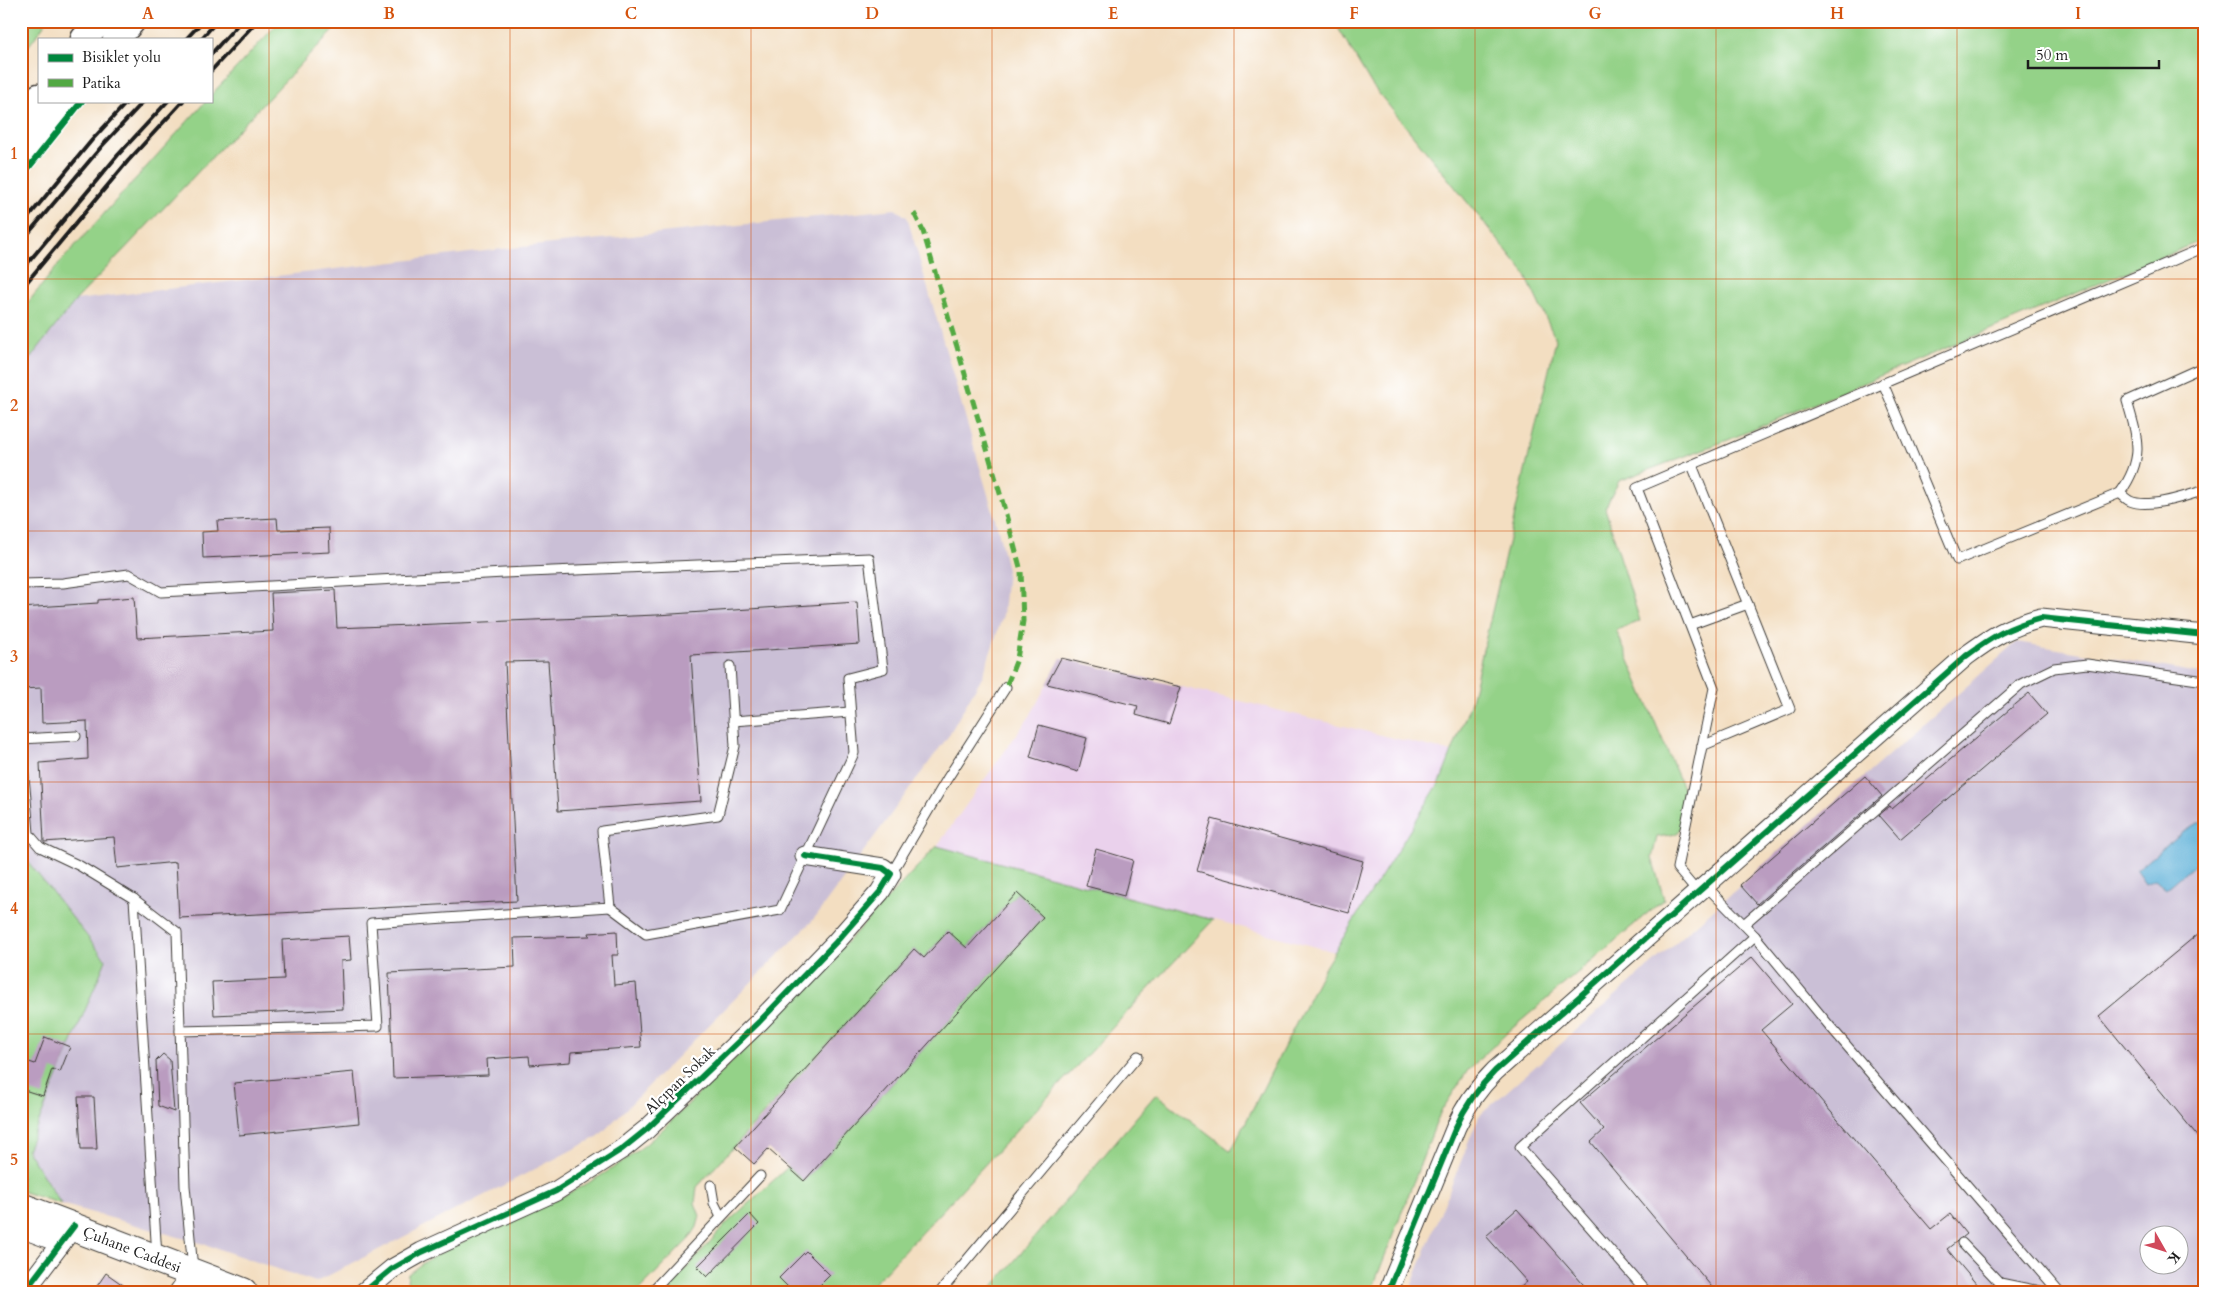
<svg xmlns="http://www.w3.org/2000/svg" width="2226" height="1313" font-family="Cardo,serif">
<rect width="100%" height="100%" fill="#fff"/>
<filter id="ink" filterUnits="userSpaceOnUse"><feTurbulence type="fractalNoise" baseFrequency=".02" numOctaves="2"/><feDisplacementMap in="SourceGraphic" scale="10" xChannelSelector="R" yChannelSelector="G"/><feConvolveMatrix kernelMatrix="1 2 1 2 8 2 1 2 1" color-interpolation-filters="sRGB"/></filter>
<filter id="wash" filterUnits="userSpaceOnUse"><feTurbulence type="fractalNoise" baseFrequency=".0096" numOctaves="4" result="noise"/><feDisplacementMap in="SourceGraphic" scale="20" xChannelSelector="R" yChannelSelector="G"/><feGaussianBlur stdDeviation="1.12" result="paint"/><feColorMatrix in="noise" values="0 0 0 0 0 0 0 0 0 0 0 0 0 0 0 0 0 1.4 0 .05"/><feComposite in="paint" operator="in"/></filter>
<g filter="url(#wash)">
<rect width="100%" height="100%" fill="#f3dec1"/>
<polygon fill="#ead1ec" points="1061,658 1452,752 1441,780 1335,952 937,846 1030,716"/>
<g fill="#cabfd6" fill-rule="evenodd">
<polygon points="895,209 907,217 998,529 1007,570 1003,615 983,675 947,738 813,920 599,1136 316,1282 207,1245 61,1204 26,1150 106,960 21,853 21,370 76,300 503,249"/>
<path d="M2017,642L2205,674V1292H1409L1479,1116ZM2148,1236H2178V1266H2148Z"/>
</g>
<g fill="#94d288" stroke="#587752">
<polygon points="21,21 47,21 25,51 24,78 21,82"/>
<polygon points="280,21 342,21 76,300 21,370 21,311 63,259 206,101 211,101 211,95"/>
<polygon points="1334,21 2205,21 2205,239 1728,440 1619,481 1605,508 1640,621 1616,630 1686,795 1682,826 1676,834 1657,837 1652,858 1664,899 1508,1032 1468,1070 1440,1113 1371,1292 988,1292 1156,1094 1231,1151 1325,967 1441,780 1470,705 1556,340 1524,272 1372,85"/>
<path d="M937,846L1213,920L866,1292H665L727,1223L788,1167L804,1181L1043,917L1017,893L967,948L948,931L924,958L914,949L697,1187L695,1203L700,1216L697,1227L690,1238L637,1292H406L408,1274C435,1252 469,1239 501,1224C548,1204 596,1183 637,1151C663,1132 685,1106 709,1084C788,1008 861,926 937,846Z"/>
<polygon points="21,853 106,960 27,1150 61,1204 21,1191"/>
</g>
<polygon fill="#5db0d8" stroke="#3c667a" points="2205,821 2205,856 2166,889 2155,880 2145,884 2136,871 2183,832"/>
<g id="blocks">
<g fill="#ba9cc0">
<polygon points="277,518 278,530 329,528 330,552 203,558 202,532 218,531 217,521"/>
<polygon points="335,590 337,628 657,615 857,602 860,644 691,655 701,801 558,811 548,661 505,662 517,901 179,918 176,862 117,868 114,837 44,842 40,763 88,759 87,721 42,723 41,688 21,689 21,608 98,603 98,600 134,597 137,638 273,631 271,593"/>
<polygon points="1061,658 1181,687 1169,724 1136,715 1138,706 1047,684"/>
<polygon points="2029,693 2047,714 1900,839 1879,815 1890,806 1892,809"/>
<polygon points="1039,725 1087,738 1078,772 1030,757"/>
<polygon points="1865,776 1882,796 1757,904 1740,885"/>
<polygon points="1212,819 1363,861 1349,913 1197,871"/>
<polygon points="1096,849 1133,860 1124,896 1086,886"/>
<polygon points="1017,893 1043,917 804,1181 768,1149 754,1164 735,1147 914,949 924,958 948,931 967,948"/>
<polygon points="2205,928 2205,1145 2099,1016"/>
<polygon points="617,931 618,955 612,955 614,985 636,983 641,1047 571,1052 570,1062 530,1065 529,1056 487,1059 488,1075 393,1078 389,973 515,967 514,938 590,936 589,933"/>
<polygon points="349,936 351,960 341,961 343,1009 214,1015 212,982 284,979 282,940"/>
<polygon points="1752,957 1792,1004 1761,1030 1931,1229 1950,1214 1966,1234 1947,1249 1983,1292 1716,1292 1591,1142 1604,1130 1580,1103"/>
<polygon points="45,1037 70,1047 60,1072 52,1069 43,1096 21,1089 21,1059 35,1064"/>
<polygon points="163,1054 170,1060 174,1112 158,1106 156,1061"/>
<polygon points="354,1072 359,1123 239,1135 234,1083"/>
<polygon points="78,1097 94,1097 97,1149 81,1149"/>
<polygon points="1517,1209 1590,1292 1515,1292 1527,1282 1486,1236"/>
<polygon points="750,1214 759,1224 707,1277 697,1267"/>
<polygon points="806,1251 830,1275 813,1292 793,1292 779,1278"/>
<polygon points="106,1273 133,1292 93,1292"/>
</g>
</g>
</g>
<g filter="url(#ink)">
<use href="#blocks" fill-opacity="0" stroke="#3c3935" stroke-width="1"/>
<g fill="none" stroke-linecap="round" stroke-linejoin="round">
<g stroke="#3c3935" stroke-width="11">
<g id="lane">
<path d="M1883,383L1957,560L2120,493C2145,458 2138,439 2127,401L2205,366"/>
<polyline points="1692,465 1790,709 1702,746"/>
<path d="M2120,493C2123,496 2126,499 2130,501C2149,509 2186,496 2205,490"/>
<polyline points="21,584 63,583 129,574 161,592 504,573 869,558 883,669 848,678 854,753 780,910 646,934 610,907"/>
<polyline points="1690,625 1748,604"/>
<polyline points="733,721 850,712"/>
<polyline points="21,739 76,736"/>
<polyline points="21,743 29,833"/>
<polyline points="21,825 40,847 80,866 134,899 177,932 185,1186 193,1269"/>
<polyline points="891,874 947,779 1006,687"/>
<polyline points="1698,893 1677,868 1714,688 1637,488 2205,247"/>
<polyline points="134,899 157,1256"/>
<polyline points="1744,924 2021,684 2054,668 2087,664 2205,681"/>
<polyline points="1755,936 1828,1024 2059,1292"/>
<polyline points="180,1031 378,1026 371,923 610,907 602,831 718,815 735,746 730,666"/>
<polyline points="711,1185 714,1203 721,1217"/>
<polyline points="1962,1243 2000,1283 2045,1292"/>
<polyline points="651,1292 760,1176"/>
<polyline points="940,1292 1138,1056"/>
<polyline points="1647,1292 1520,1147 1755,936 1706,886"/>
</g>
</g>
<g stroke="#3c3935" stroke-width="21">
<g id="street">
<polyline points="21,1228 61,1243"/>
<polyline points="24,1292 74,1226"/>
<polyline points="179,1292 193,1272"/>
<polyline points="364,1292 392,1269 422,1252 556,1191 622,1149 647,1129 759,1022 836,942 880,892 891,874 883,868 805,856"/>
<path d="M1388,1292L1456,1127C1466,1104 1478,1088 1495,1071L1966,656C1993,636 2008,627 2041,618L2205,635"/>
</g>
</g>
<g stroke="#3c3935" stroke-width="29">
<g id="secondary">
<polyline points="84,39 100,21"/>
<polyline points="116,39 132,21"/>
<polyline points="21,120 39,97"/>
<polyline points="21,154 64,101"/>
</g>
</g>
<g stroke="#3c3935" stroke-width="30">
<g id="primary">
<path id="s1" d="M21,1207L243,1292"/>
</g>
</g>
<use href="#lane" stroke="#fff" stroke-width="9"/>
<use href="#street" stroke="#fff" stroke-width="19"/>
<use href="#secondary" stroke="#fff" stroke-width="26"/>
<use href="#primary" stroke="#fff" stroke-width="28"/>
<g stroke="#1c1c1c" stroke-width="4">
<polyline points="186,39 203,21"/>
<polyline points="201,39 217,21"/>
<polyline points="211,54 241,21"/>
<polyline points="211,71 257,21"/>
<polyline points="21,226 92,140 128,101"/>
<polyline points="21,242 102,146 144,101"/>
<polyline points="21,271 118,155 168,101"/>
<polyline points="21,289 128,161 183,101"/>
</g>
<polyline stroke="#52a943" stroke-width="5" stroke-dasharray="10 5" stroke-linecap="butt" points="914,213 923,231 1004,507 1021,571 1023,621 1017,659 1006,687"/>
<g stroke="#fff" stroke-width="9">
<g id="cycleway">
<polyline points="21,177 82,101"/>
<polyline points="24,1292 74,1226"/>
<polyline points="364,1292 392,1269 422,1252 556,1191 622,1149 647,1129 759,1022 836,942 880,892 891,874 883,868 805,856"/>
<path d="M1388,1292L1456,1127C1466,1104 1478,1088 1495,1071L1966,656C1993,636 2008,627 2041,618L2205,635"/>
</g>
</g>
<use href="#cycleway" stroke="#00873e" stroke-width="6"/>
</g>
</g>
<path fill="none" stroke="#d4530e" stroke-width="1" stroke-opacity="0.55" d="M269,21V1292M510,21V1292M751,21V1292M992,21V1292M1234,21V1292M1475,21V1292M1716,21V1292M1957,21V1292M21,279H2205M21,531H2205M21,782H2205M21,1034H2205"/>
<g text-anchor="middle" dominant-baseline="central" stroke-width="4.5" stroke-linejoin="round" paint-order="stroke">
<g font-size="15" fill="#1c1c1c" stroke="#fff">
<text transform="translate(680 1080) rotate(-44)">Alçıpan Sokak</text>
<text stroke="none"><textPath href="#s1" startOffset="119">Çuhane Caddesi</textPath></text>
</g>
</g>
<rect width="2226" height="1313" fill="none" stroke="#fff" stroke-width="55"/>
<rect x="38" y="38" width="175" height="65" fill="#ffffff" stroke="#a4a4a4"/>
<rect x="48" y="54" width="25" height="8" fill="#00873e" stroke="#a4a4a4"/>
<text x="82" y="62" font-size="15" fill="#1c1c1c">Bisiklet yolu</text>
<rect x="48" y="79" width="25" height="8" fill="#52a943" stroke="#a4a4a4"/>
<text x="82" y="88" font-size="15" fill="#1c1c1c">Patika</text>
<g transform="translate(2164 1250) rotate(129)"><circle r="24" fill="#ffffff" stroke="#a4a4a4"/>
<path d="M0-4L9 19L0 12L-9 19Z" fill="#d1495b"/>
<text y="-8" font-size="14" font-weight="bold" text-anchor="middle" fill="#1c1c1c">K</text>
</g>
<path d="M2028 60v8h131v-8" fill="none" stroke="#1c1c1c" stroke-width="2.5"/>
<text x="2036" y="60" font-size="15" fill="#1c1c1c" stroke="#ffffff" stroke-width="4" paint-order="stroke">50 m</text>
<rect x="28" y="28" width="2170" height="1258" fill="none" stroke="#d4530e" stroke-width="2"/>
<g font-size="16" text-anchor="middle" font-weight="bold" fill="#d4530e">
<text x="148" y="19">A</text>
<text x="389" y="19">B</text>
<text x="631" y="19">C</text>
<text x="872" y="19">D</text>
<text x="1113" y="19">E</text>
<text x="1354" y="19">F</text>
<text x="1595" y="19">G</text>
<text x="1837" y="19">H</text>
<text x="2078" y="19">I</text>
<text x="14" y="159">1</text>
<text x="14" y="411">2</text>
<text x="14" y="662">3</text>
<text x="14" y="914">4</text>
<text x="14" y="1165">5</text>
</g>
</svg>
